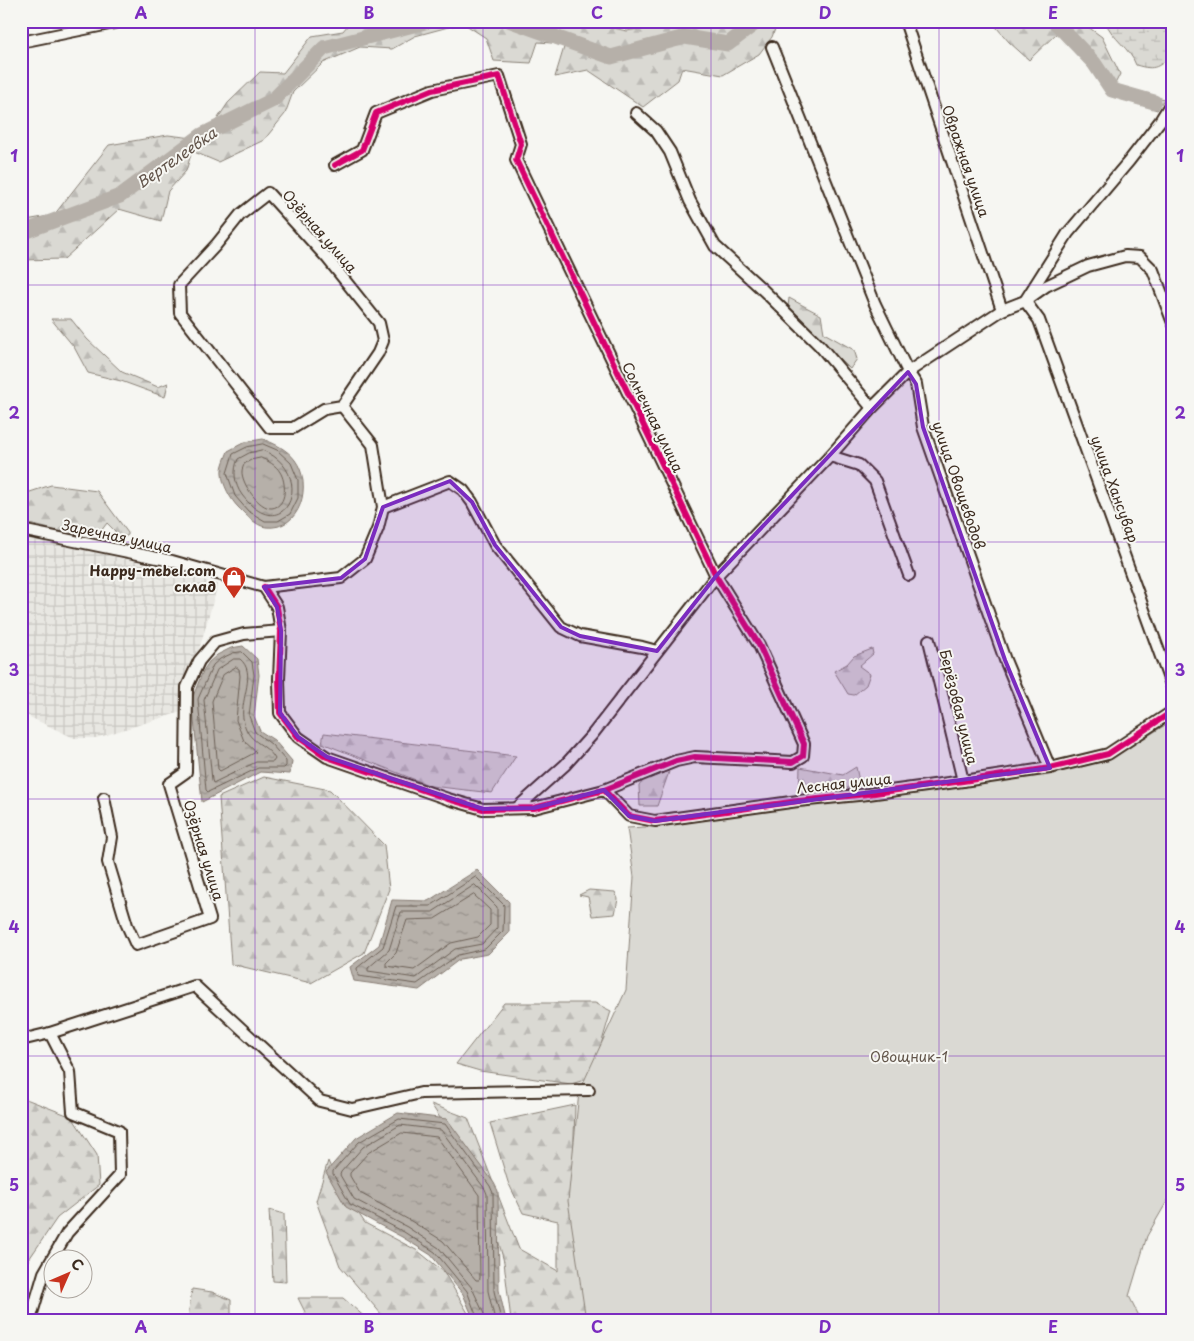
<svg xmlns="http://www.w3.org/2000/svg" width="1194" height="1341" font-family="'Playpen Sans',sans-serif">
<defs>
<pattern id="industrial-grid" width="8" height="8" patternUnits="userSpaceOnUse" patternTransform="scale(1.25)"><rect width="8" height="8" fill="#e8e7e2"/><path d="M0 4h8M4 0v8" fill="none" stroke="#c8c6c1"/></pattern>
<pattern id="forest-firs" width="22" height="20" patternUnits="userSpaceOnUse" patternTransform="scale(1.25)"><rect width="22" height="20" fill="#dad9d3"/><path d="M5 1l3.5 6h-7zM16 11l3.5 6h-7z" fill="#bcbab5"/></pattern>
<pattern id="wetland-marsh" width="20" height="14" patternUnits="userSpaceOnUse" patternTransform="scale(1.25)"><rect width="20" height="14" fill="#dad9d3"/><path d="M1 5h8M5 5V1M11 12h8M15 12V8" fill="none" stroke="#bcbab5"/></pattern>
<pattern id="water-ripples" width="26" height="14" patternUnits="userSpaceOnUse" patternTransform="scale(1.25)"><rect width="26" height="14" fill="#b6b0a9"/><path d="M2 4q2-2 4 0t4 0M15 11q2-2 4 0t4 0" fill="none" stroke="#958f89"/></pattern>
</defs>
<rect width="100%" height="100%" fill="#f6f6f2"/>
<filter id="ink" filterUnits="userSpaceOnUse"><feTurbulence type="fractalNoise" baseFrequency=".02" numOctaves="2"/><feDisplacementMap in="SourceGraphic" scale="10" xChannelSelector="R" yChannelSelector="G"/><feConvolveMatrix kernelMatrix="1 2 1 2 8 2 1 2 1" color-interpolation-filters="sRGB"/></filter>
<g filter="url(#ink)">
<polygon fill="url(#industrial-grid)" points="21,536 157,566 218,584 181,712 96,738 74,738 21,713"/>
<g fill="url(#forest-firs)" stroke="#8a8278">
<polygon points="351,21 582,21 627,31 682,21 778,21 772,37 759,54 723,75 682,68 678,80 643,107 588,70 555,77 565,44 538,42 531,63 494,61 486,38 463,23 415,36 392,49 360,47 323,63 293,92 285,114 264,140 218,162 192,151 186,171 168,191 161,221 119,209 64,259 21,260 21,221 54,215 109,145 168,135 193,138 214,124 228,103 260,72 283,73 312,36 343,31"/>
<polygon points="991,21 1080,21 1102,37 1120,74 1115,84 1164,99 1157,110 1108,93 1084,53 1058,32 1029,60 1009,42"/>
<polygon points="789,298 821,315 824,333 854,350 857,359 850,369 788,307"/>
<polygon points="51,319 71,319 87,339 122,372 158,387 168,383 165,397 121,381 88,373 74,347"/>
<polygon points="51,485 97,491 128,533 128,535 117,541 112,538 115,531 107,523 101,531 71,534 21,522 21,495"/>
<polygon points="872,649 873,654 859,666 870,674 866,685 854,695 848,694 834,671 847,664 854,656"/>
<polygon points="324,733 516,756 492,793 431,786 322,743"/>
<polygon points="653,767 669,772 657,806 640,806 639,786"/>
<polygon points="800,767 843,775 856,767 860,786 799,796"/>
<polygon points="264,777 330,790 384,845 389,889 364,953 311,983 231,964 219,797"/>
<polygon points="589,890 615,892 618,899 615,914 592,916 588,897 579,895"/>
<polygon points="504,1003 595,1003 611,1011 591,1078 571,1084 480,1071 456,1064"/>
<polygon points="21,1097 72,1117 97,1155 99,1185 57,1218 21,1271"/>
<polygon points="431,1104 468,1118 519,1249 558,1271 558,1221 523,1213 508,1182 490,1123 575,1105 572,1201 589,1320 511,1320 504,1262 490,1209 482,1183"/>
<polygon points="328,1161 336,1180 365,1223 418,1251 444,1272 472,1320 387,1320 382,1315 340,1266 316,1201"/>
<polygon points="269,1210 284,1214 286,1282 273,1281"/>
<polygon points="192,1289 212,1292 231,1300 231,1320 191,1320 188,1317"/>
<polygon points="298,1298 343,1298 368,1320 309,1320"/>
</g>
<path fill="url(#wetland-marsh)" stroke="#8a8278" d="M1105,21H1159L1173,39V54C1158,67 1156,71 1136,65C1130,48 1112,39 1105,21Z"/>
<polygon fill="#dad9d3" stroke="#8a8278" points="1173,720 1173,1191 1147,1236 1129,1296 1141,1320 586,1320 568,1201 579,1092 626,990 634,877 627,828 664,826 1108,761"/>
<g fill="url(#water-ripples)" stroke="#857a71">
<path d="M263,439C275,444 287,449 295,460C313,484 301,531 266,527C256,526 245,514 238,507C231,500 222,484 222,473C221,467 226,457 228,451L245,442Z"/>
<polygon points="243,646 257,659 259,675 254,716 260,731 274,740 292,761 290,774 260,772 202,802 192,699 203,671 209,662 217,655 231,648"/>
<polygon points="477,870 509,902 509,933 488,954 460,959 419,990 354,981 350,967 379,945 392,900 428,901"/>
<polygon points="398,1113 447,1119 494,1183 498,1191 499,1290 506,1320 474,1320 463,1294 431,1255 402,1237 346,1207 326,1172 356,1138"/>
</g>
<g fill="none" stroke-linecap="round" stroke-linejoin="round">
<g stroke="#6c6056" stroke-width="1">
<polygon points="263,444 277,450 291,463 298,480 298,498 290,514 278,521 265,521 248,511 235,496 227,473 233,454 247,447"/>
<path d="M262,450C319,472 285,551 242,495C234,484 233,470 238,459L249,453Z"/>
<path d="M261,458C268,461 276,465 280,472C286,481 288,506 272,508C259,509 241,483 242,471C242,469 244,465 244,464L251,460Z"/>
<polygon points="242,652 252,662 254,675 249,716 255,732 271,744 286,761 286,766 284,768 258,768 208,792 206,790 198,699 213,665 220,659 233,653"/>
<path d="M234,659H240C257,673 240,698 243,718C247,745 265,741 275,759L273,762H256L213,783L212,780L204,700L217,670Z"/>
<polygon points="236,667 239,669 240,676 236,720 244,741 256,752 220,771 218,769 212,701 223,675"/>
<polygon points="476,877 504,905 503,931 485,949 458,955 417,984 358,976 357,968 383,947 396,906 430,906"/>
<polygon points="475,885 497,907 497,928 482,944 455,949 416,978 368,971 368,968 389,950 401,912 432,912"/>
<polygon points="474,895 490,910 490,925 478,937 451,943 414,970 386,966 386,963 396,953 407,920 434,919"/>
<polygon points="402,1133 437,1137 479,1195 480,1278 479,1280 476,1280 443,1241 411,1221 360,1193 350,1176 350,1173 368,1153"/>
<polyline points="478,1320 467,1291 435,1252 404,1232 350,1204 333,1174 333,1171 359,1142 399,1119 445,1124 490,1186 493,1193 494,1291 501,1320"/>
<polyline points="484,1320 484,1314 472,1288 439,1248 407,1227 354,1199 340,1175 341,1172 363,1147 400,1125 441,1130 485,1189 487,1194 488,1291 495,1320"/>
</g>
<polyline stroke="#857a71" stroke-width="2.5" points="372,21 373,35"/>
<g stroke="#b6b0a9" stroke-width="15">
<polyline points="511,21 611,57 685,37 728,44 758,21"/>
<polyline points="1054,21 1094,63 1112,90 1154,102"/>
<polyline points="21,233 120,196 202,135 273,100 324,48 429,21"/>
</g>
<g stroke="#3b2a1e" stroke-width="14">
<g id="minor">
<polyline points="905,21 1002,310"/>
<polyline points="21,42 124,21"/>
<polyline points="772,47 875,304 908,372 916,384 923,427 1005,660 1050,768"/>
<polyline points="1173,100 1160,121 1129,161 1068,233 1025,301 1039,320 1173,690"/>
<polyline points="636,113 656,131 670,152 690,201 715,246 763,290 820,346 872,408"/>
<polyline points="335,165 362,150 376,113 432,90 499,76 521,144 516,160 716,576 759,645 804,744 803,756 793,762 695,757 676,761 604,790"/>
<polygon points="268,193 327,258 379,323 383,341 378,353 342,406 324,409 293,428 270,428 180,313 179,285 216,245 240,215"/>
<polyline points="830,456 859,465 875,481 909,575"/>
<polyline points="383,507 450,481 463,490 472,502 495,545 561,627 580,636 642,647 657,651"/>
<polyline points="21,530 172,561 264,587 341,578 365,559 378,528 383,507 373,445 342,406"/>
<polyline points="264,587 277,607 281,631 279,679 280,713 298,737 327,757 448,799 483,809 534,808 604,790 629,816 655,821 798,801 868,794 963,781 1050,768 1108,754 1173,711"/>
<polyline points="929,640 963,781"/>
<polyline points="104,798 112,837 108,862 127,925 136,945 210,919 169,784 186,772 187,687 199,661 215,642 244,634 281,631"/>
<polyline points="518,807 565,765 592,735 716,576 830,456 872,408 908,372 1002,310 1025,301 1046,286 1088,266 1125,256 1140,257 1153,270 1173,323"/>
<polyline points="21,1040 50,1033 195,986 320,1101 352,1109 421,1093 589,1090"/>
<polyline points="30,1320 44,1273 67,1233 120,1175 119,1131 73,1112 70,1072 50,1033"/>
</g>
</g>
<use href="#minor" stroke="#f6f6f2" stroke-width="10"/>
<g stroke="#f6f6f2" stroke-width="9">
<g id="cycleway">
<polyline points="335,165 362,150 376,113 432,90 499,76 521,144 516,160 716,576 759,645 804,744 803,756 793,762 695,757 676,761 604,790"/>
<polyline points="264,587 277,607 281,631 279,679 280,713 298,737 327,757 448,799 483,809 534,808 604,790 629,816 655,821 798,801 868,794 963,781 1050,768 1108,754 1173,711"/>
</g>
</g>
<use href="#cycleway" stroke="#d6006c" stroke-width="6"/>
</g>
</g>
<path fill="#7b2cbf" fill-opacity="0.2" stroke="#7b2cbf" stroke-width="4" stroke-linejoin="round" d="M908,372L916,384L923,427L1005,660L1050,768L655,821L629,816L604,790L534,808L483,809L327,757L298,737L280,713L281,631L277,607L264,587L341,578L365,559L383,507L450,481L472,502L495,545L561,627L580,636L657,651L716,576Z"/>
<path fill="none" stroke="#7b2cbf" stroke-width="1" stroke-opacity="0.55" d="M255,21V1320M483,21V1320M711,21V1320M939,21V1320M21,285H1173M21,542H1173M21,799H1173M21,1056H1173"/>
<defs>
<g id="shop-pin" transform="scale(1.25)"><path d="M0 17L-7.5 6A9.5 9.5 0 1 1 7.5 6Z" fill="#c8321e" stroke="#f6f6f2"/><path d="M-5-2.5h2.3a2.7 3.5 0 0 1 5.4 0H5L5.5 6h-11ZM-1.5-2.5h3a1.5 2.3 0 0 0-3 0Z" fill="#fff"/></g>
</defs>
<g fill-rule="evenodd">
<use href="#shop-pin" x="234" y="578"/>
</g>
<g text-anchor="middle" dominant-baseline="central" stroke-width="4" stroke-linejoin="round" paint-order="stroke">
<g font-size="14" fill="#3b2a1e" stroke="#f6f6f2">
<text transform="translate(966 161) rotate(71)">Овражная улица</text>
<text transform="translate(320 231) rotate(49)">Озёрная улица</text>
<text transform="translate(653 417) rotate(64)">Солнечная улица</text>
<text transform="translate(959 485) rotate(71)">улица Овощеводов</text>
<text transform="translate(1115 489) rotate(70)">улица Хансувар</text>
<text transform="translate(117 536) rotate(12)">Заречная улица</text>
<text transform="translate(959 707) rotate(76)">Берёзовая улица</text>
<text transform="translate(844 783) rotate(-6)">Лесная улица</text>
<text transform="translate(204 850) rotate(73)">Озёрная улица</text>
</g>
<g font-size="14" font-weight="bold" fill="#3b2a1e" stroke="#f6f6f2" text-anchor="end">
<text x="216" y="570">Happy-mebel.com<tspan x="216" dy="16">склад</tspan></text>
</g>
<g font-size="14" fill="#63564b" stroke="#f6f6f2">
<text x="909" y="1056">Овощник-1</text>
</g>
<g font-size="15" font-style="italic" fill="#605248" stroke="#f6f6f2">
<text transform="translate(176 157) rotate(-35)">Вертелеевка</text>
</g>
</g>
<rect width="1194" height="1341" fill="none" stroke="#f6f6f2" stroke-width="55"/>
<g transform="translate(68 1274) rotate(45)"><circle r="24" fill="#f6f6f2" stroke="#aba49d"/>
<path d="M0-4L9 19L0 12L-9 19Z" fill="#c8321e"/>
<text y="-8" font-size="14" font-weight="bold" text-anchor="middle" fill="#3b2a1e">С</text>
</g>
<rect x="28" y="28" width="1138" height="1286" fill="none" stroke="#7b2cbf" stroke-width="2"/>
<g font-size="16" text-anchor="middle" font-weight="bold" fill="#7b2cbf">
<text x="141" y="19">A</text>
<text x="369" y="19">B</text>
<text x="597" y="19">C</text>
<text x="825" y="19">D</text>
<text x="1053" y="19">E</text>
<text x="14" y="162">1</text>
<text x="1180" y="162">1</text>
<text x="14" y="419">2</text>
<text x="1180" y="419">2</text>
<text x="14" y="676">3</text>
<text x="1180" y="676">3</text>
<text x="14" y="933">4</text>
<text x="1180" y="933">4</text>
<text x="14" y="1191">5</text>
<text x="1180" y="1191">5</text>
<text x="141" y="1333">A</text>
<text x="369" y="1333">B</text>
<text x="597" y="1333">C</text>
<text x="825" y="1333">D</text>
<text x="1053" y="1333">E</text>
</g>
</svg>
